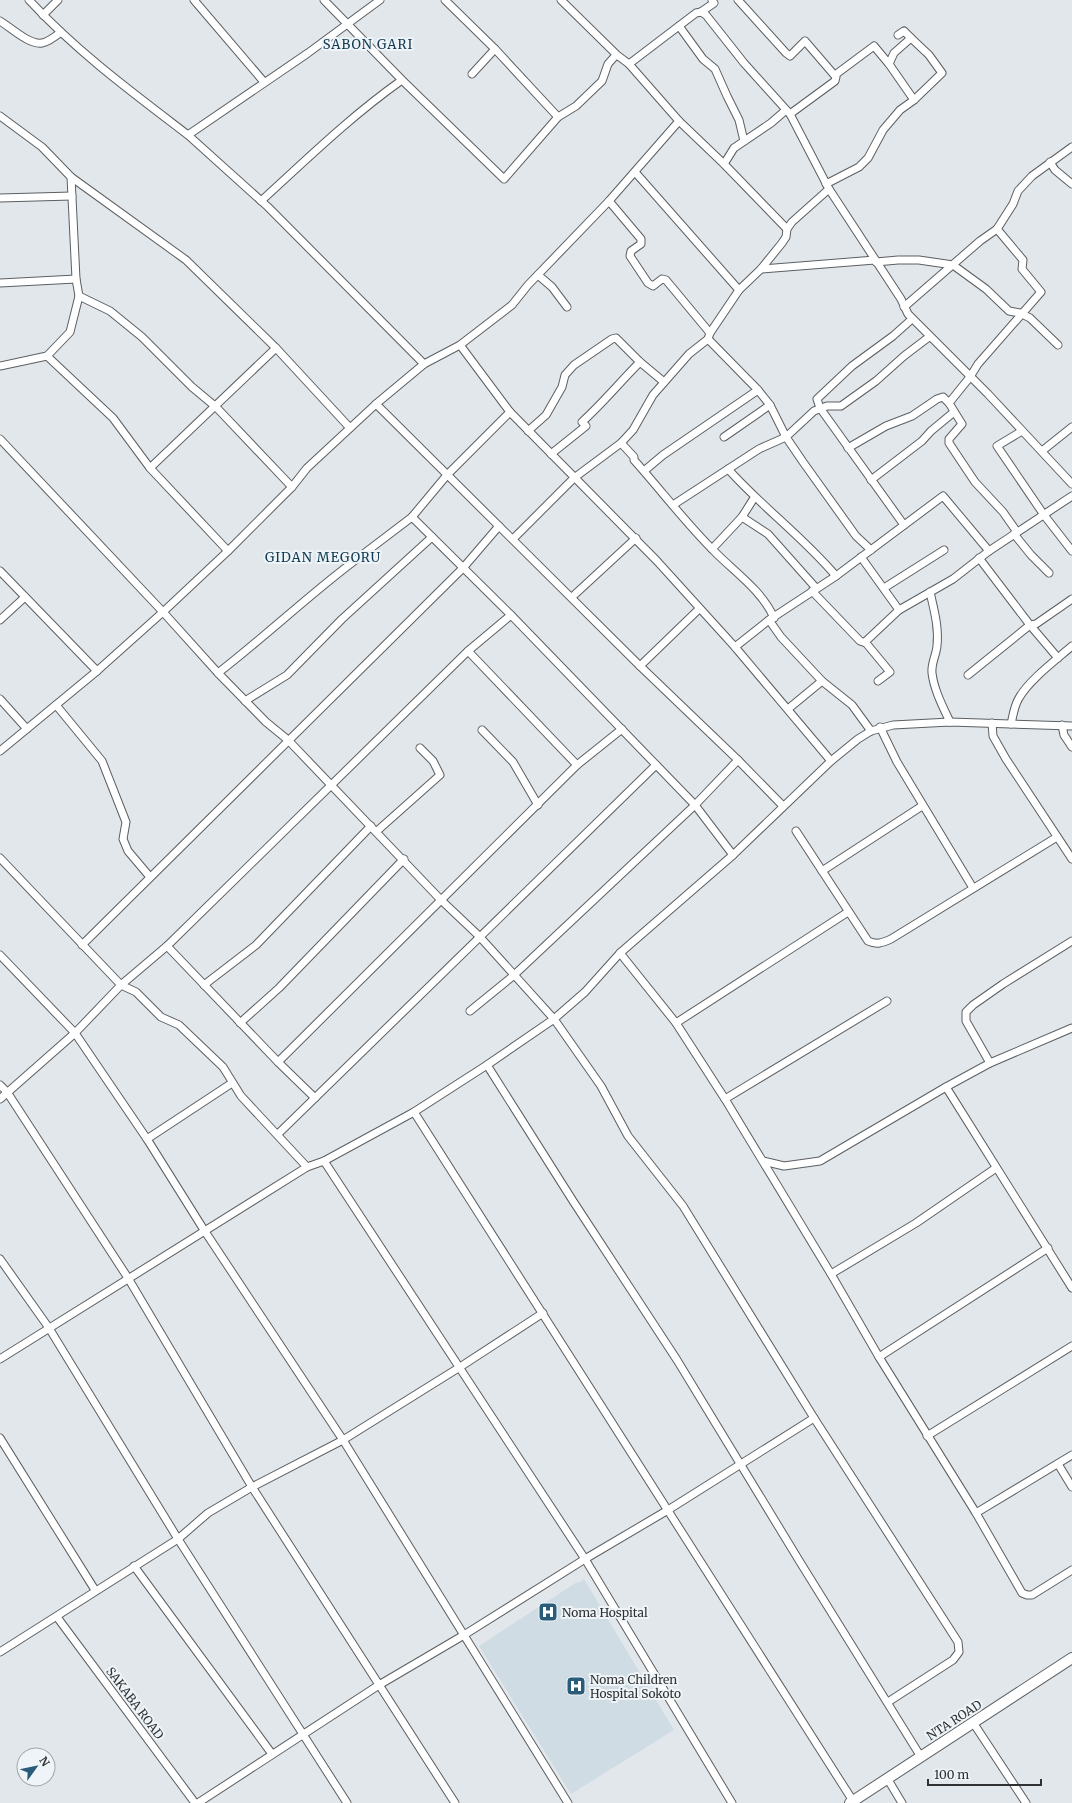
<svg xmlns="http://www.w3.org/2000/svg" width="1072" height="1803" font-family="Merriweather,serif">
<rect width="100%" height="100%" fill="#e2e7eb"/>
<polygon fill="#d0dce4" points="584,1579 674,1730 571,1794 479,1646 577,1582 579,1583"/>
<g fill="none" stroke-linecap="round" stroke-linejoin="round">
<g stroke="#5b5f62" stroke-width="9">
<g id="minor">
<path d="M29,0C76,51 133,93 188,135L308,53L380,0"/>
<polyline points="194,0 264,82"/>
<polyline points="324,0 402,80 504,179 558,117 576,106 602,81 608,64 616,55"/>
<polyline points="445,0 495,49 558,117"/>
<polyline points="738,0 786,53 790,56 805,41 836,77 835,81 790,114"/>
<polyline points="701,12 714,3 712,0"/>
<polyline points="43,15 58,0"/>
<path d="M0,21C10,27 29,45 42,43C48,42 56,36 61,32"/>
<polyline points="679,26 703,59 715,69 727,96 739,120 744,141"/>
<polyline points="629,64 696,13 701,12 706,15 744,63 790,114 829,189 901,299 908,314 988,394 1072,484"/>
<polyline points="889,64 894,53 911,38 904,31 898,35"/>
<polyline points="472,74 495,49"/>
<polyline points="835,75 874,46 889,64 914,100 942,73 929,55 911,38"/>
<polyline points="0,116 42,147 71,177 76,279 79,296 70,332 47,356 0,366"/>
<polyline points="679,121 724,164 787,229"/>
<polyline points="188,135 268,207 424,364"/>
<polyline points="1050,162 1055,170 1072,184"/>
<polyline points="724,164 734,148 771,123 786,110"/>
<polyline points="635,172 739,290"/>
<polyline points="71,177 186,260 276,348 350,428"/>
<polyline points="826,184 859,167 868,158 883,130 900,110 914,100"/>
<polyline points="0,198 72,196"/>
<path d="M261,201C307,159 351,116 402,80"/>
<polyline points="609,201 641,239 641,244 631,251 630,256 648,283 653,286 662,279 666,280 710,333"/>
<polyline points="876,262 898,260 919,260 953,265 986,289 1009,311 1020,313 1030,318 1058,345"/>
<polyline points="761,269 875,260"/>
<polyline points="538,275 552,287 567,307"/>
<polyline points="0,283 76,279"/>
<polyline points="79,296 110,311 142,337 192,387 216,407 292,487"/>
<polyline points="904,307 980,241 997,229 1013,204 1018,191 1032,176 1072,147"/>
<polyline points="708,339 758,390 770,405 786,437 803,462 856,536 871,550"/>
<polyline points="460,345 510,412 657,561 735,647 831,761"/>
<polyline points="47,356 113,418 150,468 228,551"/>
<polyline points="949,403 970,377 978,364 1041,292 1022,269 1023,260 997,229"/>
<polyline points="376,404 640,666 738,760 783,806"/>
<polyline points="528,431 546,415 562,387 565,375 574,365 612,339 616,338 640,362 664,382"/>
<polyline points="1022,431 997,446 1044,515 1072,551"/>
<polyline points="724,437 770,405"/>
<polyline points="0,439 163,612 218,673 266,722 288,740 441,900 479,936 554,1019 601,1086 628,1136 683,1206 814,1418 958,1642 959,1652 953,1660 888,1702"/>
<path d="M621,443L634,457V460C660,489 685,522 713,550C733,571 762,590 774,618"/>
<polyline points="848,448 886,426 912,416 937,399 943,397 949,403 962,424 949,439 949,443 975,482 1003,512 1017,532"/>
<polyline points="1042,451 1072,427"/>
<path d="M551,454L586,426L582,422C603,403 620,382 640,362"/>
<polyline points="150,468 276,348"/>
<path d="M728,469C762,507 803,537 836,576"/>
<polyline points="644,471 663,455 758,390"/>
<polyline points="871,480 922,441 931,431 954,412"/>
<polyline points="673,505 759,449 786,437 814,411 827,406 841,406 876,381 904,356 929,337"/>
<polyline points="412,517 447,475 510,412"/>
<polyline points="742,517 768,534 816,588"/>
<polyline points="904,525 820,408 817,399 852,366 893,336 912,319"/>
<polyline points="1014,534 1031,555 1049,573"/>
<polyline points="513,539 574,478 621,443 633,430 653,395 689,354 708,339 710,333 739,290 761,269 782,243 786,237 787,229 792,222 829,189"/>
<polyline points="712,549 742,517 754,498"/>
<polyline points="861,557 899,610"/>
<polyline points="979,558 1030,625 1058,658"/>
<polyline points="0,571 97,671"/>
<polyline points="884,588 944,550"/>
<polyline points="812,591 860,641 866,643 890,672 878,681"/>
<path d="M930,592C934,610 939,627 937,646C936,656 931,663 932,673C934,690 943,707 950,722"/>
<polyline points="572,597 636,538"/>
<polyline points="0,620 25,597"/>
<polyline points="769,620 781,637 822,681 852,705 871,731"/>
<polyline points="865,642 899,610 953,579 989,551 1072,496"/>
<polyline points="735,647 769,620 836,576 943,496 989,551"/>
<polyline points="468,651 577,765"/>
<polyline points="640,666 699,609"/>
<path d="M218,673C258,642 295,608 335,576C360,556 386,537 412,517L511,615L695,805L733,855"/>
<polyline points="968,675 1030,625 1036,624 1072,599"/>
<polyline points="0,699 27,729"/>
<polyline points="245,701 287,675 342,619 432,537"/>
<polyline points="56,705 102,761 126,822 123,839 128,851 150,877"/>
<polyline points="788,709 822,681"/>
<polyline points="992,723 993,736 1006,759 1072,859"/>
<path d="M1011,724C1013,716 1014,706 1019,698C1029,680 1056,660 1072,646"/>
<polyline points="1062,725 1064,735 1072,747"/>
<polyline points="880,727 897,762 973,888"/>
<polyline points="482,730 513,762 538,805"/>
<polyline points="0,751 97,671 163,612 228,551 292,487 307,468 376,404 424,364 460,345 512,305 528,285 609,201 679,121 629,64 617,55 561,0"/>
<polyline points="377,831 440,775 433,761 420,748"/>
<path d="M796,831L868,941C877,945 882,943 891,939L1057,837"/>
<polyline points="0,858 121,985 136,992 161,1017 179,1025 223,1067 241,1096 307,1167"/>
<polyline points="822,871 922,806"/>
<polyline points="82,945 463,568 499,526"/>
<polyline points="167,946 278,1062 315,1098"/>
<polyline points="620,953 676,1023 725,1099 831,1274 879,1357 976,1513 1022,1593 1027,1595 1032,1595 1072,1570"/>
<polyline points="0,955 75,1033 147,1139 204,1230 343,1440 568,1803"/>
<polyline points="204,985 256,945 371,826"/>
<polyline points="470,1011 513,976 695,805 738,760"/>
<polyline points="240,1023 279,988 404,859"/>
<polyline points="676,1023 848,912"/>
<polyline points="278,1062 577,765 622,729"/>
<polyline points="990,1063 966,1021 966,1012 973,1005 1003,984 1072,941"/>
<polyline points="487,1065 573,1201 677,1360 800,1562 921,1757"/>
<polyline points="0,1085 7,1092 128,1278 252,1487 455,1803"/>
<polyline points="946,1087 1072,1288"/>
<polyline points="0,1099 75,1033 121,985 167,946 468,651 511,615"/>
<polyline points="725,1099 887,1001"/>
<polyline points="414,1112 853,1801"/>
<polyline points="278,1134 656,765"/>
<polyline points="147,1139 232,1083"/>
<polyline points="324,1161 585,1559 732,1803"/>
<polyline points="763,1161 784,1166 820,1161 946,1087 990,1063 1072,1028"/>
<polyline points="0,1259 49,1328 178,1539 347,1803"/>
<polyline points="831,1274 916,1223 996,1168"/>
<polyline points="879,1357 1048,1248"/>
<polyline points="0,1359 307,1167 324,1161 414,1112 487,1065 554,1019 585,992 620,953 733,855 831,761 858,739 871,731 893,725 950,722 1072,726"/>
<polyline points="927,1436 1072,1346"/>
<polyline points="0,1438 95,1590"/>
<polyline points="1058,1464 1072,1487"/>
<polyline points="976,1513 1072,1455"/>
<polyline points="134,1566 272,1754"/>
<polyline points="57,1617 195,1803"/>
<polyline points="0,1652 178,1539 208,1513 252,1487 343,1440 460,1367 543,1313"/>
<polyline points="976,1727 1026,1803"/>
<polyline points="890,1783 902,1803"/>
<polyline points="198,1803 379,1685 464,1635 585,1559 668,1510 814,1418"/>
</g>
</g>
<g stroke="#5b5f62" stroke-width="12">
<polyline id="secondary" points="850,1803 1072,1658"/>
</g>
<use href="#minor" stroke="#fff" stroke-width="7"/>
<use href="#secondary" stroke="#fff" stroke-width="10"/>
</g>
<defs>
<g id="hospital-square" transform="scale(1)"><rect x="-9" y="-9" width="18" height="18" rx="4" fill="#285c78" stroke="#eff4f8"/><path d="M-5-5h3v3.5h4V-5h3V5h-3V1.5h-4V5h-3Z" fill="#fff"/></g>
</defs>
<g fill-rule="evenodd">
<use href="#hospital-square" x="548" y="1612"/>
<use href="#hospital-square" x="576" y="1686"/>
</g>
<g text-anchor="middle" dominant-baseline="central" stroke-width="4" stroke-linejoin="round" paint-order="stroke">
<g font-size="12" fill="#2f3132" stroke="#eff4f8" text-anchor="start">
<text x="562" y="1612">Noma Hospital</text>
<text x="590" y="1679">Noma Children<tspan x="590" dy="14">Hospital Sokoto</tspan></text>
</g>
<g font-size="12" fill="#2f3132" stroke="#eff4f8">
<text transform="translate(135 1703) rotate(53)">SAKABA ROAD</text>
<text transform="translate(954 1720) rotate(-33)">NTA ROAD</text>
</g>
<g font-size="13" letter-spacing="1" fill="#113b51" stroke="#eff4f8">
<text x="368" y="44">SABON GARI</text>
<text x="323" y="557">GIDAN MEGORU</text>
</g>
</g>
<g transform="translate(36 1767) rotate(57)"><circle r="19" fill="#eff4f8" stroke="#a2a6a9"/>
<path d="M0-3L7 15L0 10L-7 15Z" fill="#285c78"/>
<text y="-6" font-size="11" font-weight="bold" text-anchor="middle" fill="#2f3132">N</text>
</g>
<path d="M928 1779v6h113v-6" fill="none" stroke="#2f3132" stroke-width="2"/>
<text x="934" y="1779" font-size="12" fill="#2f3132" stroke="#eff4f8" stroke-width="3" paint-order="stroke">100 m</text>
</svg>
